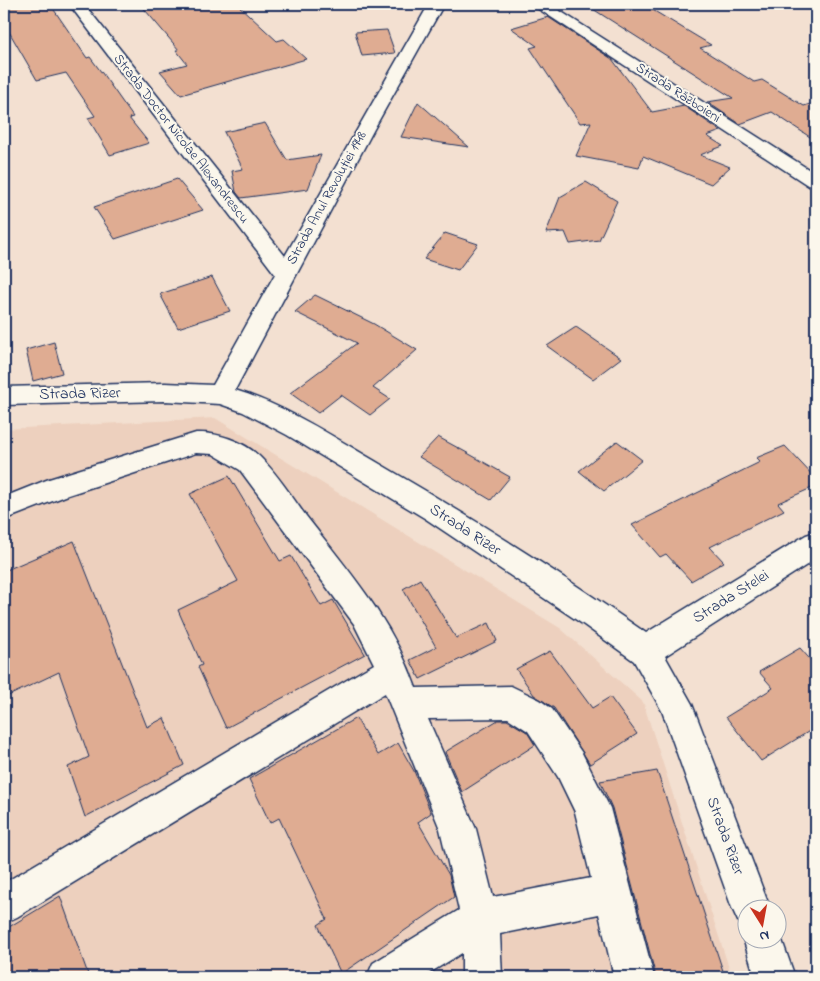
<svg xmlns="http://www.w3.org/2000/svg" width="820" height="981" font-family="'Indie Flower',sans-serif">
<rect width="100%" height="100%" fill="#f3e0d1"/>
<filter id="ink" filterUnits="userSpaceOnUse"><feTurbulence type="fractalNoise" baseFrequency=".02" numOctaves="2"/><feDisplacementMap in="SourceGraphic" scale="10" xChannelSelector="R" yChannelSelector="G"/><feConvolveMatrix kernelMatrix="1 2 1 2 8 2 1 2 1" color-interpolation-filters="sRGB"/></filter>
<g filter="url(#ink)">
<polygon fill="#edd0be" points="215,418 560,628 643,702 732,977 4,977 4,429"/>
<g fill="#dfac92" stroke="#1b2f5e">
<polygon points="18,4 50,4 87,58 90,57 102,73 133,117 129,118 149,143 110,155 88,118 95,116 66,73 37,80 4,23 4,7"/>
<polygon points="140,4 237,4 277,41 284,39 306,59 181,95 160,71 187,64 176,50 179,50"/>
<polygon points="585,4 638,4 646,6 711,45 700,48 754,82 762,80 804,106 816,102 816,141 772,112 740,124 707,102 733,98"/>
<polygon points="548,17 612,59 652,112 684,106 721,131 707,136 723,146 700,155 730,167 711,184 643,156 639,168 576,156 591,122 580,123 530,48 537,46 511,28"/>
<polygon points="387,30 395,53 362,56 355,32"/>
<polygon points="418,102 469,147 401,137"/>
<polygon points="265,123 287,160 321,155 308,189 241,198 236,192 232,171 243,169 224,132"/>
<polygon points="177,179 203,210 115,239 94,207"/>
<polygon points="586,182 617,201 599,240 570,244 565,232 546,233 560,197"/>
<polygon points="445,233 478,244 458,270 424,259"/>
<polygon points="212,277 230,311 178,328 160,294"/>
<polygon points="315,295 374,324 417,350 373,388 390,399 370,415 341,395 318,413 290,393 357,343 295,312"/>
<polygon points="576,327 621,358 593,379 547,346"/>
<polygon points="54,342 62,373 33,381 26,350"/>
<polygon points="438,437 471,455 510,477 491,500 419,457"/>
<polygon points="617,441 642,460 604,491 579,471"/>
<polygon points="785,446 816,479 816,486 778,503 784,510 710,547 724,562 691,581 666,554 660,557 632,525 760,462 756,458"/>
<polygon points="229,476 280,561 291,556 321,606 333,600 365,654 226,728 198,667 202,665 178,610 238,581 190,494"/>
<polygon points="74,541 147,727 164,718 184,765 85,817 68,767 89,757 59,672 4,698 4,571"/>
<polygon points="420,579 456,638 489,623 497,641 420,679 410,660 436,647 403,589"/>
<polygon points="800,648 816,666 816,727 761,761 726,717 773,688 759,672"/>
<polygon points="550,651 592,708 610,697 637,734 590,764 554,708 534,695 516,669"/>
<polygon points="356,718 378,755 398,743 414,771 431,813 418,822 449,875 454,897 341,974 318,925 327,919 279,818 270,823 249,779"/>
<polygon points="498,720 507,720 527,732 535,745 462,792 445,752"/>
<polygon points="657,771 725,977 656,977 612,808 600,781"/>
<polygon points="60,896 89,977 4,977 4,930"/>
</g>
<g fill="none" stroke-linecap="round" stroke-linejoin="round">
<g stroke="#1b2f5e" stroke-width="3">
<g id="minor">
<path d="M69,4H84L285,256L429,4H444L374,129L235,390C287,406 333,437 380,464C471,517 560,573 646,633L806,535L816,532V559L665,656L692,704L770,908H748V926L738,921L732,908L662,711L634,661L584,625L426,519L287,435L243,412L220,404L165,401L4,405V387L165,383L213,385L275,274Z"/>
<polygon points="531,4 549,4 816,174 816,188 809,186"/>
<path d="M196,433C217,432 243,441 259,456C277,473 291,496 306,516C349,571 393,621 416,688L511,686L540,700L552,709L582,753L610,808L654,977H614L599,914L500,934L502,977H462V953L423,977H367L373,963L459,910L440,829L385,693L17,917L4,923V883L374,664L354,624L240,470L213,454L196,453L68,495L4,520V497L49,479ZM508,718L528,731L558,777L575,812L591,878L493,897L476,829L428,719Z"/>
<polygon points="748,926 748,938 778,938 778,929 795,977 755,977 743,938"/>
</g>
</g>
<use href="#minor" fill="#fbf7ec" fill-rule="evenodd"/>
</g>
</g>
<g text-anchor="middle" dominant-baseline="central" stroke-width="4" stroke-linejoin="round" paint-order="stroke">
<g font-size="14" fill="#1b2f5e" stroke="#fbf7ec">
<text transform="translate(678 93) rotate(33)">Strada Războieni</text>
<text transform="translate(181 139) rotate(52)">Strada Doctor Nicolae Alexandrescu</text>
<text transform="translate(327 198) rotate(-61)">Strada Anul Revoluției 1948</text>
</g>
<g font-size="16" fill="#1b2f5e" stroke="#fbf7ec">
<text transform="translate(80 394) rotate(-1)">Strada Rizer</text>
<text transform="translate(465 530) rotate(33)">Strada Rizer</text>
<text transform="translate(731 597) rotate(-32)">Strada Stelei</text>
<text transform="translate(725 836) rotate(70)">Strada Rizer</text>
</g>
</g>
<rect width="820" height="981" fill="none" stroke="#fbf7ec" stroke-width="20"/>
<rect x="10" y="10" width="800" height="961" fill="none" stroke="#1b2f5e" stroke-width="2" filter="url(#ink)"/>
<g transform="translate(762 924) rotate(169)"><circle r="24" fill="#fbf7ec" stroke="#a1a7b3"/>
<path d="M0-4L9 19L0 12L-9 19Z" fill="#c8321e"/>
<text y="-8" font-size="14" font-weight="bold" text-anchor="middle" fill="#1b2f5e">N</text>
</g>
</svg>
